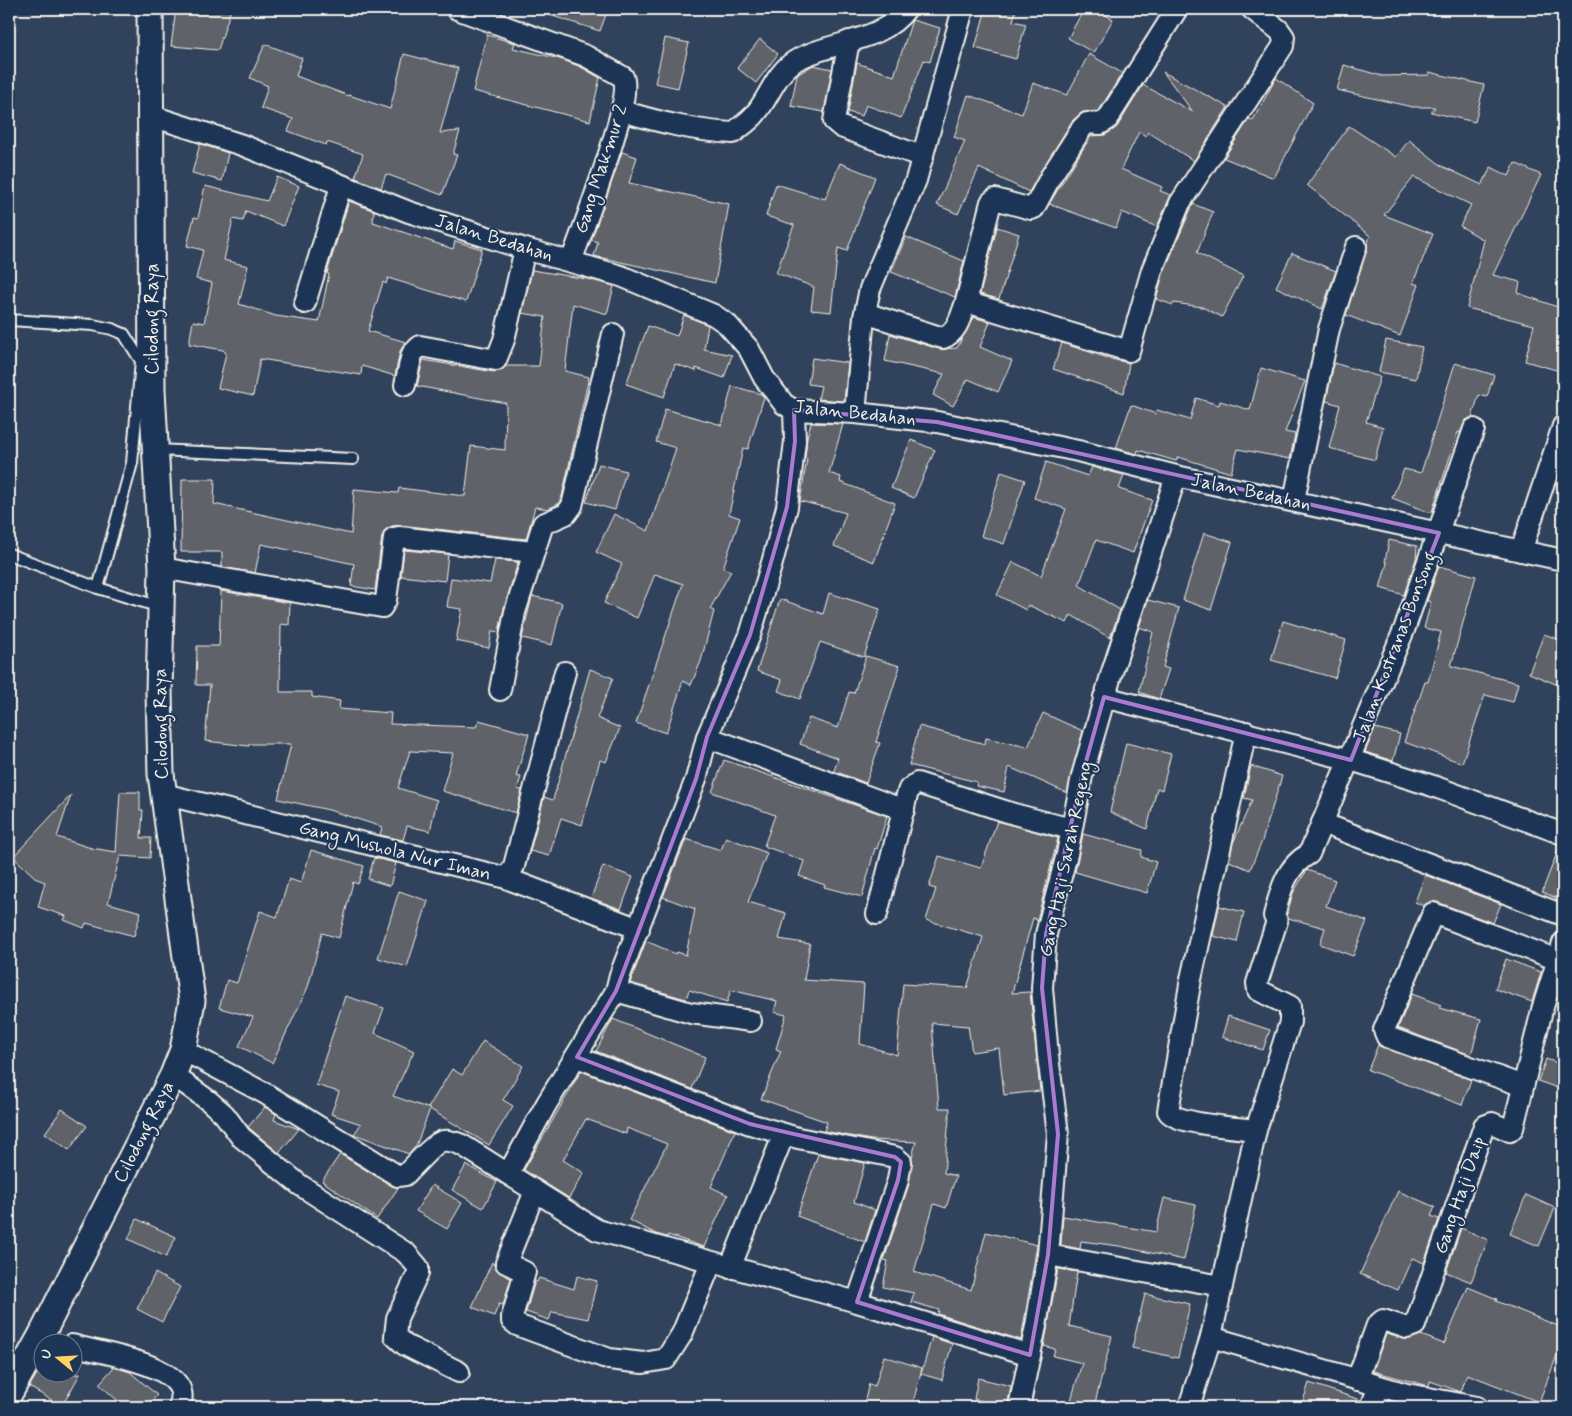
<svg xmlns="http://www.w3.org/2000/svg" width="1572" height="1416" font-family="Mynerve,sans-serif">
<rect width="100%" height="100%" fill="#31425c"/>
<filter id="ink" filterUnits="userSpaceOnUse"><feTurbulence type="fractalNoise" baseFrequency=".02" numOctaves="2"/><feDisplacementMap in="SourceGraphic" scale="10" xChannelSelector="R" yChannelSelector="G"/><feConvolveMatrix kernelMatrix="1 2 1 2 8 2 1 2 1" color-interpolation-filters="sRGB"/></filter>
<g filter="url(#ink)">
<g fill="#5f6269" stroke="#f4f1e8">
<polygon points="176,9 231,9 218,50 171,46"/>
<polygon points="544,9 608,9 600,31 543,13"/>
<polygon points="986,9 1016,9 1013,21 1026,24 1016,59 975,48"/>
<polygon points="1084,9 1095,9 1113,19 1094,53 1068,38"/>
<polygon points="912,20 940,28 930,62 924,60 901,118 866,105 862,116 848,112 857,63 894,76"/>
<polygon points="487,35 515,43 513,48 560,59 581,67 600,78 590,121 473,91"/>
<polygon points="665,38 689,43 678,88 655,83"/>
<polygon points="760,39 778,54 756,83 737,68"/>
<polygon points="265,44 302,58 296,76 349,96 349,95 390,109 404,54 458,68 440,133 460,131 453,154 457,155 442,195 386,174 381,188 355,178 363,154 327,142 326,145 288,131 293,119 261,108 268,86 250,78"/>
<polygon points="1089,54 1122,73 1099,111 1083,112 1072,121 1029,192 979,168 958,214 937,205 965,141 954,137 968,95 1022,114 1033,83 1067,95"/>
<polygon points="813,65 832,69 824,112 791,106 797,75"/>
<polygon points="1344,65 1382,76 1429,75 1429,72 1484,85 1475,122 1431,112 1435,107 1412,107 1337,90"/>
<polygon points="1163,72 1228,107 1194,161 1148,132 1146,136 1139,132 1121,169 1162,187 1160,191 1171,195 1157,227 1122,212 1116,228 1049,204 1091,136 1105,135 1117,127 1143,85 1193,112"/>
<polygon points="1276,78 1313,103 1274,178 1224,158 1249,119 1253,120"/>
<polygon points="1349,126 1396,157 1409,140 1442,166 1482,185 1491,167 1509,176 1515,163 1541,175 1493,275 1520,282 1518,293 1563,309 1563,372 1525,361 1534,325 1467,308 1484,240 1460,226 1471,205 1414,177 1384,215 1433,234 1413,283 1419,285 1400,336 1346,315 1370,236 1307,185"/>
<polygon points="200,144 228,153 222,181 192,173"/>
<polygon points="622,152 637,157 629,183 729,204 715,283 594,256 598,242 591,240"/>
<polygon points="840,163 875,177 847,251 838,248 831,312 811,310 814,287 776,273 794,225 766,216 776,184 825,199"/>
<polygon points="277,177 299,186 283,226 246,211 243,221 233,219 224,260 248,266 239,304 276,316 319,322 329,274 327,273 349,201 374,211 373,222 453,249 455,241 482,249 466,302 388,278 386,284 383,282 368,331 406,342 400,351 395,376 362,366 361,375 260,359 253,396 218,388 226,353 223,350 189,344 193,321 204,323 212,283 196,279 203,250 187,246 194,217 198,218 205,186 267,201"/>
<polygon points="1193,204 1213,212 1197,253 1243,276 1222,317 1202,307 1174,303 1173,305 1156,299 1163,274"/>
<polygon points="997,227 1019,234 999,299 980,294"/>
<polygon points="906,237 964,261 955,297 891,272"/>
<polygon points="1292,253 1336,271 1322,309 1276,287"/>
<polygon points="532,270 587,279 614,286 607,314 573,304 565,371 589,377 562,496 558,504 548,509 535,507 526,539 400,525 392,526 385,530 382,536 375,590 351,586 354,564 261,544 255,573 222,567 222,552 181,552 182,479 215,479 214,504 351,534 354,489 398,493 399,488 465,496 471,446 505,450 506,403 417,386 423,360 494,372 500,371 506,366 539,366 545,317 522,313"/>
<polygon points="684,315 708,325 704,349 732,355 724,378 696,368 696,371 675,364 664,397 626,384 648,326 677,336"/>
<polygon points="973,317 990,322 980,347 1012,361 998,392 968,379 953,406 933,395 944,374 885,361 890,334 939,349 957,348"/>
<polygon points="1386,340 1422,347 1416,379 1379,372"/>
<polygon points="1062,343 1111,359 1129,363 1124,393 1053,369"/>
<polygon points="812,358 848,363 844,401 818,399 821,386 808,384"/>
<polygon points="1334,363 1380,377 1366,422 1383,427 1375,460 1329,448 1340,405 1326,401"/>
<polygon points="1455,363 1494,375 1487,397 1479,395 1472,417 1466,420 1460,433 1458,432 1432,512 1428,512 1392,498 1404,469 1421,473"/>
<polygon points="1261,368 1305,381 1285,432 1295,434 1290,459 1238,449 1231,473 1178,457 1176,461 1138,450 1137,454 1116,448 1131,405 1156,414 1157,410 1190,420 1196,398 1219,405 1220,401 1250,410"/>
<polygon points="732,386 761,394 764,397 748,449 743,448 729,514 740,518 723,568 731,571 710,609 714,611 701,661 691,685 683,681 666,733 636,723 683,584 655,574 637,618 604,603 622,564 596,552 614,514 648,531 676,448 656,442 665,409 722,425"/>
<polygon points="811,423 843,424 829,473 841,477 840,482 895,503 874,562 834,546 846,513 800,501 807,459 805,458 807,437"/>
<polygon points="911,440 935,450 914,498 891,488"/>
<polygon points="1046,462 1088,476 1092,467 1124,475 1119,489 1152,500 1133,553 1096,540 1079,585 1120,610 1110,638 1071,615 1067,623 1028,605 1026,610 997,595 1013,562 1041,576 1066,509 1034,498"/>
<polygon points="599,464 626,471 615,510 586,502"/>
<polygon points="1001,472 1025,480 1004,544 981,536"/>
<polygon points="1204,533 1232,542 1211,610 1183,600"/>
<polygon points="1389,540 1417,546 1416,559 1404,595 1380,588 1387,563 1385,562"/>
<polygon points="404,550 448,554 445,581 401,576"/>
<polygon points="495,560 518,562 504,608 499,632 492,631 489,648 456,641 462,609 447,607 451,578 490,583"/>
<polygon points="1439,566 1476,576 1451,666 1518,683 1513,702 1485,695 1462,763 1404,742 1425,682 1428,682 1441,632 1424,628 1431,602 1427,601"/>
<polygon points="221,591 290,603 289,625 281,624 280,692 312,692 312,697 340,701 339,709 391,713 390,724 476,727 479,720 529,734 516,776 521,777 517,789 522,790 516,813 442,791 453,753 410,751 398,788 437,800 430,831 407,826 403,840 380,835 382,827 329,810 278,799 291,744 249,744 249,746 205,741 210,685 196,685 197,646 219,646"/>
<polygon points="829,593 880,609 864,657 820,642 800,699 778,691 782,680 757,671 780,599 823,614"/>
<polygon points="532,596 562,603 552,645 522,638"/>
<polygon points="1148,600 1179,608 1163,667 1169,669 1159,699 1139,692 1153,632 1139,627 1138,630"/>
<polygon points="1283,621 1346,640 1335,678 1271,660"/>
<polygon points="1544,634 1563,641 1563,687 1529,673"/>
<polygon points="866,656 900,666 876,742 880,743 866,783 834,771 838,758 800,744 809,718 838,728 849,692 854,693"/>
<polygon points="590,669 613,678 597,718 620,728 606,762 600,760 582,825 561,818 549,856 530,851 544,797 553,800"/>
<polygon points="1043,713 1083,731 1067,793 1009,767 1004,792 976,786 977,782 909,765 919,726 985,744 986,738 1028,747"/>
<polygon points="1375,728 1400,734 1393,761 1365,752"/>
<polygon points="1126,743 1171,754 1162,790 1157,788 1147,829 1110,812"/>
<polygon points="724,760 887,816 877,849 875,848 862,897 824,887 825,885 799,876 804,861 764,846 775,815 712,792"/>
<polygon points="1251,766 1282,776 1262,841 1250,870 1229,861 1233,843 1252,800 1244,798"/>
<polygon points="120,792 140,792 140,810 143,810 141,838 151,838 150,858 120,856 108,903 141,912 134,936 86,923 84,928 64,920 66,916 38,907 45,882 37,879 13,857 71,795 57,837 91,848 116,852"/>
<polygon points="997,821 1058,838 1037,920 1033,918 1012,993 1030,992 1040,1091 1004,1095 999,1048 972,1052 968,1026 932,1023 939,1108 950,1108 944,1173 956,1176 946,1208 934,1204 914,1272 971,1290 986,1232 1037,1245 1021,1340 938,1314 939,1310 911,1302 914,1293 883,1287 888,1261 884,1260 909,1184 912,1157 916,1142 871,1140 824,1131 827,1122 761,1099 781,1051 776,1049 786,1015 774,1012 777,1001 731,990 727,1002 689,990 686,999 630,983 646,941 676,954 677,952 686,955 695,909 663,897 686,839 721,850 726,837 767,853 748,902 786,913 779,939 810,944 804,980 864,984 860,1044 897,1055 903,984 967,988 983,937 926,920 936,889 929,887 939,856 981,868"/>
<polygon points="1083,834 1142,850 1141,857 1156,862 1147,893 1075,872"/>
<polygon points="1560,845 1563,846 1563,901 1542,892"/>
<polygon points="311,850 364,866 358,884 353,882 339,938 322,933 308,987 272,1063 239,1046 253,1017 219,1008 227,980 237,983 260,911 277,917 289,879 301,883"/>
<polygon points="374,858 396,863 390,886 368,879"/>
<polygon points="603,866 633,877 621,909 591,898"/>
<polygon points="1307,870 1335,880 1326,906 1367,921 1353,956 1320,944 1325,928 1288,918 1287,914 1293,893"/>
<polygon points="1425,875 1501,904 1493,923 1437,902 1431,901 1424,906 1415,902"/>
<polygon points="399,891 428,901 407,967 378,958"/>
<polygon points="1219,906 1244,912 1237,942 1213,936"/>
<polygon points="1506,959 1541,972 1532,1002 1495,989"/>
<polygon points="1412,994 1441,1005 1439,1008 1481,1019 1471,1055 1398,1028"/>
<polygon points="345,996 384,1008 375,1033 414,1051 393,1096 430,1109 416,1146 409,1154 354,1134 361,1124 331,1114 339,1092 316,1085"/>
<polygon points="1228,1016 1270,1030 1263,1050 1222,1037"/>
<polygon points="613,1019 705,1057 692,1089 596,1051"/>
<polygon points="483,1041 523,1066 503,1100 513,1106 489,1145 428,1108 452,1069 462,1075"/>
<polygon points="1378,1045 1471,1080 1462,1105 1368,1070"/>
<polygon points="1546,1059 1563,1065 1563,1090 1538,1081"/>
<polygon points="581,1071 735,1131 711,1187 728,1195 704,1247 668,1235 667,1237 656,1234 629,1220 667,1144 627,1128 626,1134 586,1119 563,1160 584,1173 569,1198 524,1170"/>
<polygon points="265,1107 276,1114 274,1120 299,1129 279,1153 248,1127"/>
<polygon points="62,1109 87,1126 69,1150 45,1133"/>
<polygon points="340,1154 392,1186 398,1188 377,1219 322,1181"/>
<polygon points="818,1154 865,1163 854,1202 875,1210 865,1242 797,1216"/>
<polygon points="466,1165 497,1182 483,1208 452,1190"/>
<polygon points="432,1185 462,1203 447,1229 416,1211"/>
<polygon points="1398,1191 1435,1207 1431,1216 1439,1219 1424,1263 1412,1258 1398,1290 1360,1274"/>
<polygon points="1526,1195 1555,1208 1539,1246 1510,1234"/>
<polygon points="1164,1198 1196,1205 1184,1260 1119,1246 1081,1241 1080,1249 1061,1245 1063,1216 1156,1232"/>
<polygon points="137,1219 176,1237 166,1257 128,1239"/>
<polygon points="1461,1228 1488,1240 1471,1282 1446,1272"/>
<polygon points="492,1262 497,1270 511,1278 503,1305 499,1304 494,1316 472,1307"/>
<polygon points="1058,1269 1077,1272 1069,1326 1112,1336 1094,1407 1069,1407 1082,1363 1053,1356 1055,1349 1044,1346"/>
<polygon points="155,1273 180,1287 162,1322 137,1309"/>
<polygon points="577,1276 597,1281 588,1319 552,1312 549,1320 526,1312 535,1281 537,1282 539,1278 574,1289"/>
<polygon points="1468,1287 1497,1299 1496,1301 1563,1328 1563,1340 1539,1402 1467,1374 1461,1392 1430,1381 1429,1386 1373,1371 1386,1334 1404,1339 1421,1335 1444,1344"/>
<polygon points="1145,1294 1190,1304 1178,1358 1132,1348"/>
<polygon points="932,1337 952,1344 942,1380 921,1374"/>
<polygon points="884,1356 922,1368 912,1407 863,1407 869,1384 875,1386"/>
<polygon points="114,1367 130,1372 157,1395 146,1407 125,1407 99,1384"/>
<polygon points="37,1374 80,1374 62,1406 29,1387"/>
<polygon points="978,1378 1011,1386 1007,1407 974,1399"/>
<polygon points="1309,1383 1361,1400 1359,1407 1301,1407"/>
<polygon points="1387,1401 1404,1405 1413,1407 1384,1407"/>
</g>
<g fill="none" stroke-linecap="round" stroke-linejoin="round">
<g stroke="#f4f1e8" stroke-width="14">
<g id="service">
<polyline points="9,320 93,325 112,329 124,334 141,361 132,463 98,588"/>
<polyline points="156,450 353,459"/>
<polyline points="9,554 98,588 160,607"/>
</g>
</g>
<g stroke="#f4f1e8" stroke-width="24">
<g id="minor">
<path d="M457,9L586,56L623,77C634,98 581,233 571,262"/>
<polyline points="849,41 834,121 841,127 923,157"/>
<path d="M622,111C659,122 694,131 733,133C740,127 750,121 756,113C770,96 775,74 795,61C829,41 882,43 906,9"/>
<polyline points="152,116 242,145 409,212 525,249 621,276 714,315 727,324 749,349 764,378 784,404 794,410 855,413 937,422 1078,451 1176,476 1563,560"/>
<polyline points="966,302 991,202 995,199 1031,209 1034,208 1051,176 1082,128 1087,123 1100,124 1107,120 1177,9"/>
<polyline points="305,303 341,186"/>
<path d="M865,313L943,338C958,332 961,315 966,302L1129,351L1152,270L1180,203L1283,46L1284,37L1279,30L1252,9"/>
<polyline points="405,385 412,354 420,346 496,360 504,340 525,249"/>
<polyline points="855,413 864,317 870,289 916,180 963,9"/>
<polyline points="1294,500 1329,329 1356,247"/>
<polyline points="1521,551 1563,426"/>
<polyline points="162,568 382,607 386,600 394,538 399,537 533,552"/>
<polyline points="500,690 515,612 543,524 566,514 572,506 613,334"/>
<polyline points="1104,697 1351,760 1433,786 1563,834"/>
<path d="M1246,732L1191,979L1168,1111C1174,1124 1241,1128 1256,1130"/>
<polyline points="707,737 904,810"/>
<polyline points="163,794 503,877 509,875 514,866 565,672"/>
<polyline points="1322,823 1563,915"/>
<polyline points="503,877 639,929"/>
<polyline points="877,914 907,795 909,789 917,783 1014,814 1071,829"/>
<polyline points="616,991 691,1013 751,1021"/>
<path d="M183,1050L266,1094L398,1176L405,1175C412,1168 435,1142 443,1141C449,1140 457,1143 462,1145L597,1230L857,1302L1030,1355"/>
<polyline points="577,1057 750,1124 798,1138 895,1157 901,1162 898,1180 857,1302"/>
<polyline points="173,1075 209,1101 224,1114 241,1137 300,1185 406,1253 418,1267 418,1273 397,1318 395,1336 405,1345 459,1372"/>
<polyline points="1523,1086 1387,1037 1384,1030 1433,913 1558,960"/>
<polyline points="508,1174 547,1103 616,991 620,975 696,779 707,737 750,635 772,563 787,507 795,441 794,410"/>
<polyline points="535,1191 506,1263 525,1272 512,1317 512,1321 517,1325 609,1359 643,1363 666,1359 682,1334 711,1263"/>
<polyline points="1048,1255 1222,1286 1211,1337 1407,1394 1477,1407"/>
<polyline points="730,1268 784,1134"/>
<path d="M1222,1286L1256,1130L1290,1022V1006L1258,990L1257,983L1277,921L1274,916C1280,892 1286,866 1309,854L1404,630L1474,429"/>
<path d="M72,1345C96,1353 199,1364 179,1407"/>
<polyline points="1357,1380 1377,1325 1383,1320 1407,1328 1415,1325 1484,1126 1492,1123 1510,1131 1513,1128 1542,1010 1563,943"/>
<polyline points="1019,1407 1036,1326 1048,1255 1058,1134 1048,1056 1042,988 1046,934 1067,854 1082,776 1112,672 1176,476"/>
<polyline points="1189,1407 1211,1337"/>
<polyline points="1371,1407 1379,1386"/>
</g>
</g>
<g stroke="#f4f1e8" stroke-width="29">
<polyline id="tertiary" points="9,1394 43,1332 173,1075 183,1050 192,1001 161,774 159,692 162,568 152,390 150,9"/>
</g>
<use href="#service" stroke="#1d3557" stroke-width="10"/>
<use href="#minor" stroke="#1d3557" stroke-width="20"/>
<use href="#tertiary" stroke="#1d3557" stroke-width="25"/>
</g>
</g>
<path fill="none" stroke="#ab7bcf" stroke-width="4" stroke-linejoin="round" d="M794,410L937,422L1439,533L1351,760L1104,697L1082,776L1046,934L1042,988L1058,1134L1048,1255L1030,1355L857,1302L898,1180L901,1162L895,1157L750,1124L577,1057L616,991L696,779L707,737L750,635L787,507L795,441Z"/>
<g text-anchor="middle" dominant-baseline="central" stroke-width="4" stroke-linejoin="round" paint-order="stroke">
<g font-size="19" fill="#f4f1e8" stroke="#1d3557">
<text transform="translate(601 169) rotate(-72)">Gang Makmur 2</text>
<text transform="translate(494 238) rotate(17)">Jalan Bedahan</text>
<text transform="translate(152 319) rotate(-90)">Cilodong Raya</text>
<text transform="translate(855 413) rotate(6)">Jalan Bedahan</text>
<text transform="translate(1251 492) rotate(12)">Jalan Bedahan</text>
<text transform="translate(1395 647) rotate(-69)">Jalan Kostranas Bonsong</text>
<text transform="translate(161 724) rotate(-91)">Cilodong Raya</text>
<text transform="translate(395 851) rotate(14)">Gang Mushola Nur Iman</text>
<text transform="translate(1066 859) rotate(-78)">Gang Haji Sarah Regeng</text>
<text transform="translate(144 1132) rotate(-63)">Cilodong Raya</text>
<text transform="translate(1460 1195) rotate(-71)">Gang Haji Daip</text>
</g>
</g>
<rect width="1572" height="1416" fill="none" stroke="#1d3557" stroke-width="30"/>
<rect x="15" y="15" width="1542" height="1386" fill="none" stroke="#f4f1e8" stroke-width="2" filter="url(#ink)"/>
<g transform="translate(58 1358) rotate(288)"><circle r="24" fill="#1d3557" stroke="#738091"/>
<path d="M0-4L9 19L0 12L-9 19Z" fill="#ffd166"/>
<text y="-8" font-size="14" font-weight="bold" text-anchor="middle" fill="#f4f1e8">U</text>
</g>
</svg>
